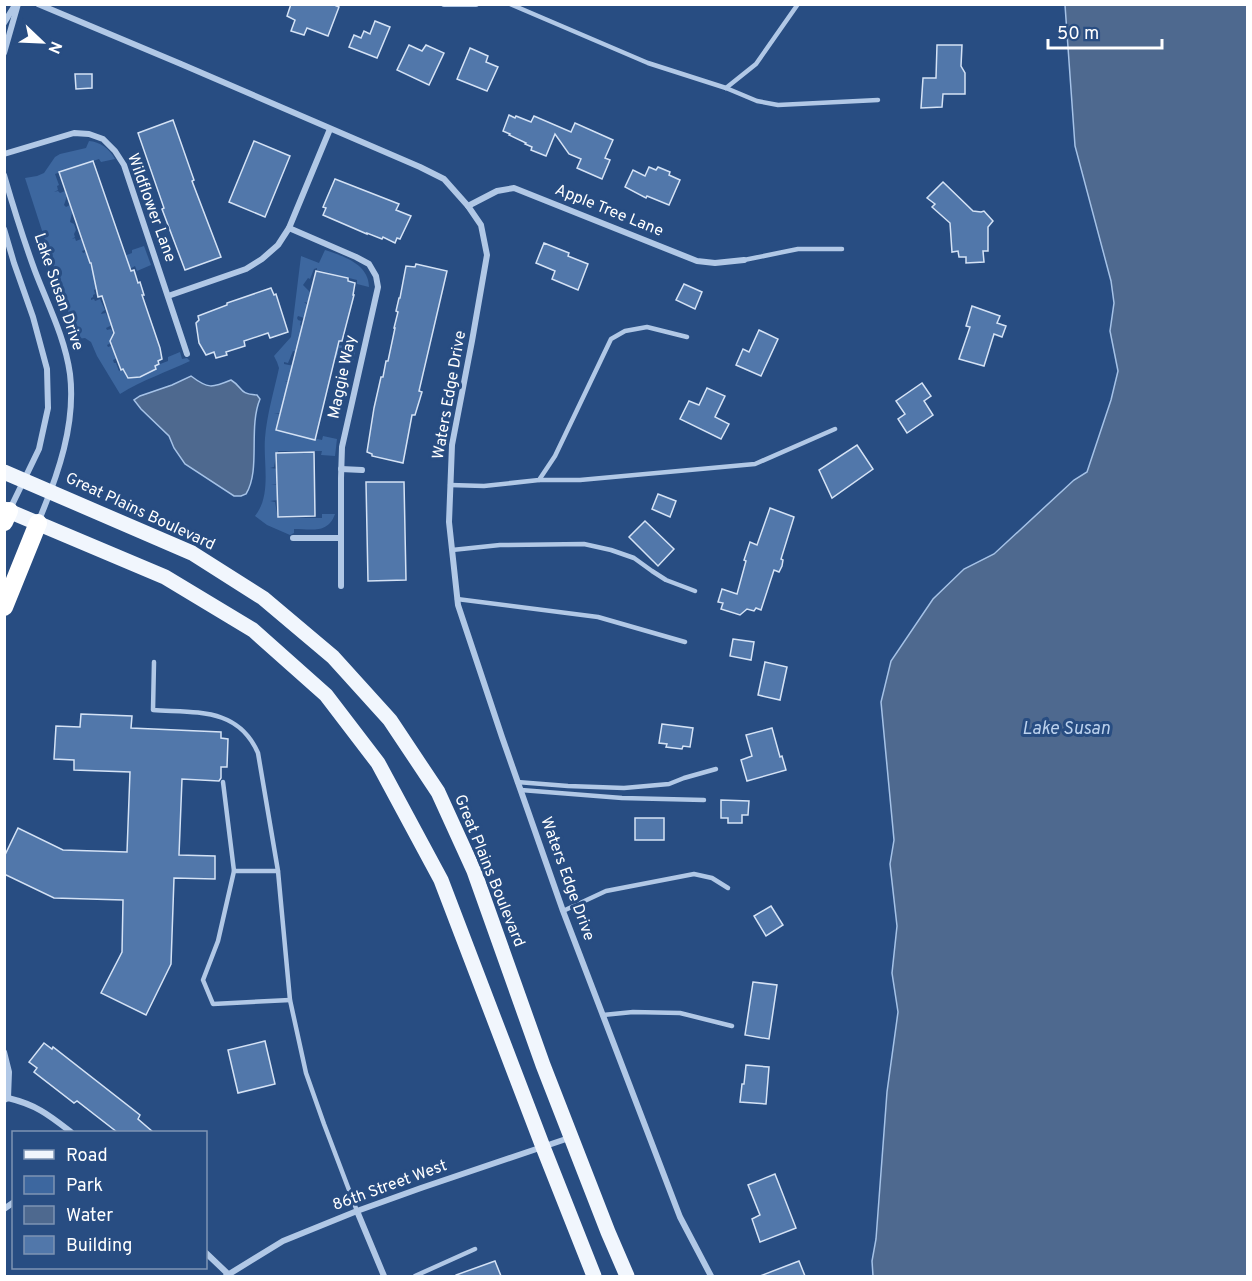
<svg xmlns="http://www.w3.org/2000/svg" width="1252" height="1281" font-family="Overpass,sans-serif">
<rect width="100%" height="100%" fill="#284d82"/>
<g fill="#3d679f">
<path d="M89,141C100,142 109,148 115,159L101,162L99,159L55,174L59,185L57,186L58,190L54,192L58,191L60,193L65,191L67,196L64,205L66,207L70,205L72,213L70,222L74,224L76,230L74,234L75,237L72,239L75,238L76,241L81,239L85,250L82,251L83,253L86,252L92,269L105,268L124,256L132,253V250L144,246L151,265L137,271L135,266L94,290L95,294L93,295V297L91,298V300L94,299L95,301L100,299L105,310L102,312L101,314L106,313L107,316L109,315L112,325L106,328L107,330L111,329L114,335L110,341L111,343L107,345L108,347L111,346L113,348L119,346L122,356L113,360L114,363H116L119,371L123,369L129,378L141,377L155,369V366L168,361V357L180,352L182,359L187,358L190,361C167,372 142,380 120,394L97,356L91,342L85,338L77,339L25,178L37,176L44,173L55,157L60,154L86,148Z"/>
<path d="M325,250C343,256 369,264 369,287L357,284V280L317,270V268L314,269L310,279L308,278L303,285L310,292L309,296L311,297L309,303L304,302L308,305L304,318L298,316L297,318L298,320L301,321L300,325L301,326L300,338L344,346L345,342L357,344L352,365L338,363V358L295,348L296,352L293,351L288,363L284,362V364L294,366L291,374L289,375L290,381H285L291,383L288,397H282L285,398L283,413H274L280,414L279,430L322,440L323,436L337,439L335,456L321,455L322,451H278V456H276L274,467L270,468L279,469L281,472L277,473L276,484H271L279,485L278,500L270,501L275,502L277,513H280V518H322V514H335C328,534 312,529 294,529V533L290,535L267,525L255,516C272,495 263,462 265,438C267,414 274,391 279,368L277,362L274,356L291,337L301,256L319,263Z"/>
</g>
<g fill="#4e698f" stroke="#a5c2e7" stroke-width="1.5">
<polygon points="1065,5 1247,5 1247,1276 873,1276 872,1261 876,1239 887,1092 898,1012 892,973 897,926 890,864 894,840 881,702 891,661 933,599 964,569 994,554 1074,480 1087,472 1111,400 1118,371 1110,331 1114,303 1111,281 1075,146"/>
<path d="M191,376C208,389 212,388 231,380C244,388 238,394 257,395L260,399C248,428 261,470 246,494L241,496H234L185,464L174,448L169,436L141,409L134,400L140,396L172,385Z"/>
</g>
<g fill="#5177aa" stroke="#d4e2f5" stroke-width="1.5">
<polygon points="291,4 332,4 339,7 328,36 307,28 304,35 291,31 295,20 287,16"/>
<polygon points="375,21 390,27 377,58 349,47 354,35 361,38 364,31 370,34"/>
<polygon points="409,45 422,51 426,45 444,53 429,85 397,70"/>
<polygon points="937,45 962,45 961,66 965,73 965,94 943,94 942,107 921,108 923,78 936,78"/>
<polygon points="470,48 488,56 486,62 498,67 487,91 457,79"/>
<polygon points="75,74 92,74 92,88 76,89"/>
<polygon points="509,115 515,118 516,116 531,122 534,116 571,132 575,123 613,140 605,158 610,160 602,179 577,168 581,159 569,154 555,134 546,156 531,150 532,147 525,144 526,143 509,135 510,134 503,131"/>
<polygon points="173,120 194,180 192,181 221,257 185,270 162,209 164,208 138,133"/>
<polygon points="254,141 290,156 265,217 229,202"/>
<polygon points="93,161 131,271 134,270 138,283 140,282 144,295 142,295 160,348 162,359 158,361 159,364 155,366 156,369 140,377 128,378 123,369 121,370 110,341 114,333 102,296 98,297 91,263 90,263 59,172"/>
<polygon points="649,167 656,170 658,167 670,172 669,175 680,180 669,205 647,196 646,198 625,187 633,170 645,176"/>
<polygon points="335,179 399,204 396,210 411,216 400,239 397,238 395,243 383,237 382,239 367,233 367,234 323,215 326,208 323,207"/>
<polygon points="943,182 973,211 981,212 984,211 993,221 988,227 988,251 983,251 984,262 966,263 966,257 959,257 958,251 952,252 950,223 932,207 935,204 927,198"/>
<polygon points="544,243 569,253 568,256 588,264 578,290 552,279 555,271 536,263"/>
<polygon points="416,264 447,271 419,391 422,392 415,415 412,415 403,463 372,456 372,454 367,452 374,408 381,377 383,377 386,361 388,361 395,328 394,328 398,312 396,311 399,298 400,298 406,266 415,267"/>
<polygon points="316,271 348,278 348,281 355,283 353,295 354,295 342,341 339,341 315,440 276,430"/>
<polygon points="684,284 702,292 695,309 676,300"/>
<polygon points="271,288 274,295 276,294 288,332 270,338 268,333 244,341 245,346 226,352 227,355 216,358 214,352 206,355 199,343 196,323 199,320 198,316 227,305 227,303"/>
<polygon points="972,306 1000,316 997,323 1006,326 1002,337 994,334 984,366 959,359 970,327 966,326"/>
<polygon points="759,330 778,339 761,376 736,365 743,349 749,352"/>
<polygon points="922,383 931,396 924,401 933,415 907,433 898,419 905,414 896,401"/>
<polygon points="707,388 725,396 715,417 729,424 721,439 680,419 689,401 699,405"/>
<polygon points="857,445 873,469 832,498 819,470"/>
<polygon points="314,452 315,516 278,517 276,453"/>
<polygon points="366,482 404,482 406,580 368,581"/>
<polygon points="658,494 676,501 670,517 652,509"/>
<polygon points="770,508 794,517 781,559 783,560 782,566 779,572 774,570 761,610 756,608 754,611 747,609 740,615 721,609 723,603 718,602 722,589 737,594 746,561 744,560 750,542 757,545"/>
<polygon points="645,521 674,549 658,566 629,537"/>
<polygon points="733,639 754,642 751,660 730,656"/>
<polygon points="765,662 787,667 780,700 758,695"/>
<polygon points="81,714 132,716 131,728 221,732 221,738 228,739 227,767 221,767 221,778 219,781 182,779 179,855 215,856 215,879 174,878 171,964 146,1015 101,993 122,952 123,900 54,898 4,874 4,857 18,828 63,850 127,852 130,772 74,770 74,760 54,759 56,726 80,727"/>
<polygon points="662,724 693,728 690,747 683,746 682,749 666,747 667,744 659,743"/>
<polygon points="772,728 780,757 782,756 786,770 747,781 741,760 752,756 746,735"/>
<polygon points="721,800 749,801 748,815 742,815 742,823 728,823 728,818 721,818"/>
<rect x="635" y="818" width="29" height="22"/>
<polygon points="771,906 783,925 766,936 754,916"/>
<polygon points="753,982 777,985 769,1039 745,1035"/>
<polygon points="265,1041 275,1084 238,1093 228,1050"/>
<polygon points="44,1043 52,1049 53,1047 140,1115 138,1119 153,1132 117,1132 77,1101 74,1103 34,1072 37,1068 29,1062"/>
<polygon points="746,1065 769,1067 766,1104 740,1102 742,1084 744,1084"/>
<polygon points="775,1174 796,1228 760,1242 752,1219 760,1215 748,1185"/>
<polygon points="495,1261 501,1276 456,1276 456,1275"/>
<polygon points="799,1261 805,1276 760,1276"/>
</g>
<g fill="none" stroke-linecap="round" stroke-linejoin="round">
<g stroke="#b1c8e6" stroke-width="4.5">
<polyline points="510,4 648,63 726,88 757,101 778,105 878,100"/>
<polyline points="726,88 756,64 798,4"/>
<polyline points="744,260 798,249 842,249"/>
<polyline points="539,480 580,480 755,464 835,429"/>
<polyline points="450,485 484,486 539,480 555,456 611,339 625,331 647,327 687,337"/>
<polyline points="452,550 500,545 584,544 611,550 634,558 652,571 666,580 695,591"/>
<polyline points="457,599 598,617 685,642"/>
<path d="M154,662L153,710C196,713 238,707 258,753L278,871L290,1000L306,1073L324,1124L357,1211"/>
<polyline points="223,782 234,871"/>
<polyline points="517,782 568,786 624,788 669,784 684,778 716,769"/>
<polyline points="521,790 622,798 704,800"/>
<polyline points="278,871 234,871 218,941 203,980 213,1004 290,1000"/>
<polyline points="563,911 606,891 694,874 712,878 728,888"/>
<polyline points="603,1015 633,1012 680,1013 732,1026"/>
<polyline points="415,1276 475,1249"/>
</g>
<g stroke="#b1c8e6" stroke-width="6">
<polyline points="38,4 181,64 420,167 444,179 468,206 481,225 487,255 472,341 452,445 449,522 458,605 502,737 563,911 680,1217 711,1276"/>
<polyline points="444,4 476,4"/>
<polyline points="4,23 15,5"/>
<polyline points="4,53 18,4"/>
<polyline points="4,154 74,133 89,134 103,139 115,151 124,165 187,354"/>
<path d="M4,175C13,206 24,241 35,271C48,305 65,338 70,374C76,424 58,475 39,520"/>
<polyline points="468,206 497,191 514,188 697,261 715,263 744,260"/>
<polyline points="289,228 356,257 369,264 376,276 378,287 342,447 341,478 341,586"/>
<polyline points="4,229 14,263 33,317 47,369 48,408 39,449 10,509"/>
<polyline points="168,296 246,269 262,259 278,245 289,228 330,129"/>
<polyline points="341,469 362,470"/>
<polyline points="293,538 341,538"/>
<polyline points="4,1052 9,1072 8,1098"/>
<path d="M4,1100L8,1098C37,1105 49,1115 71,1132"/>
<polyline points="4,1209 14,1202"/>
<polyline points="357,1211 384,1276"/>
<polyline points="206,1253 228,1274"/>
<polyline points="226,1276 283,1241 357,1211 421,1188 569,1138"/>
</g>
<g stroke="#f1f6fd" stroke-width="15">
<polyline points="4,472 192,553 263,598 333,657 390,720 438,792 474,871 543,1065 608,1232 627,1276"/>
<polyline points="4,509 165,577 253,630 326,695 378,763 441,880 543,1147 594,1276"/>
</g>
<g stroke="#fff" stroke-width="18">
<polyline points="4,522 9,511"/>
<polyline points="4,607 38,523"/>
</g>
</g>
<g text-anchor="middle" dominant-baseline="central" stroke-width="6" stroke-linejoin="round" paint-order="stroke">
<g font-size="16" fill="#fff" stroke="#284d82">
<text transform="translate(151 208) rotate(70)">Wildflower Lane</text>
<text transform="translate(609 211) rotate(22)">Apple Tree Lane</text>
<text transform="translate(58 292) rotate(71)">Lake Susan Drive</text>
<text transform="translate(343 377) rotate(-78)">Maggie Way</text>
<text transform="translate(450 395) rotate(-80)">Waters Edge Drive</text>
<text transform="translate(140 512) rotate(25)">Great Plains Boulevard</text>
<text transform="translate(489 871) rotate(68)">Great Plains Boulevard</text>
<text transform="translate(567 879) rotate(70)">Waters Edge Drive</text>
<text transform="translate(390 1186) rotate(-20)">86th Street West</text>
</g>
<g font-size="18" font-style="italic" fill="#bcd2ee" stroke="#284d82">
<text x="1066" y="729">Lake Susan</text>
</g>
</g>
<rect width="1252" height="1281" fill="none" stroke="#ffffff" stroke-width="12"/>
<rect x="12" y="1131" width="195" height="138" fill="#284d82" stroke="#7e94b4" stroke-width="1.5"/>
<rect x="24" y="1150" width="30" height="9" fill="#f1f6fd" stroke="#7e94b4" stroke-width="1.5"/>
<text x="66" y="1161" font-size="18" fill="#ffffff">Road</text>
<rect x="24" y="1176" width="30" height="18" fill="#3d679f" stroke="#7e94b4" stroke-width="1.5"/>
<text x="66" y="1191" font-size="18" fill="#ffffff">Park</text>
<rect x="24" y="1206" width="30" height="18" fill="#4e698f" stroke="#7e94b4" stroke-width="1.5"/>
<text x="66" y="1221" font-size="18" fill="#ffffff">Water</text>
<rect x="24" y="1236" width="30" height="18" fill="#5177aa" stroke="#7e94b4" stroke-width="1.5"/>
<text x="66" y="1251" font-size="18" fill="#ffffff">Building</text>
<g transform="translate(42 42) rotate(113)" stroke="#284d82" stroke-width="4.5" paint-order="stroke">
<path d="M0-4.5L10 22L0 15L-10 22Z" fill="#ffffff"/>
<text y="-9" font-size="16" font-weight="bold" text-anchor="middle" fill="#ffffff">N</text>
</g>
<path d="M1048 39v9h114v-9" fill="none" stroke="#ffffff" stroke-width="3"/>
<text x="1057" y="39" font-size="18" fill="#ffffff" stroke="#284d82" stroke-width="4.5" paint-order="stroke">50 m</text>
</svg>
